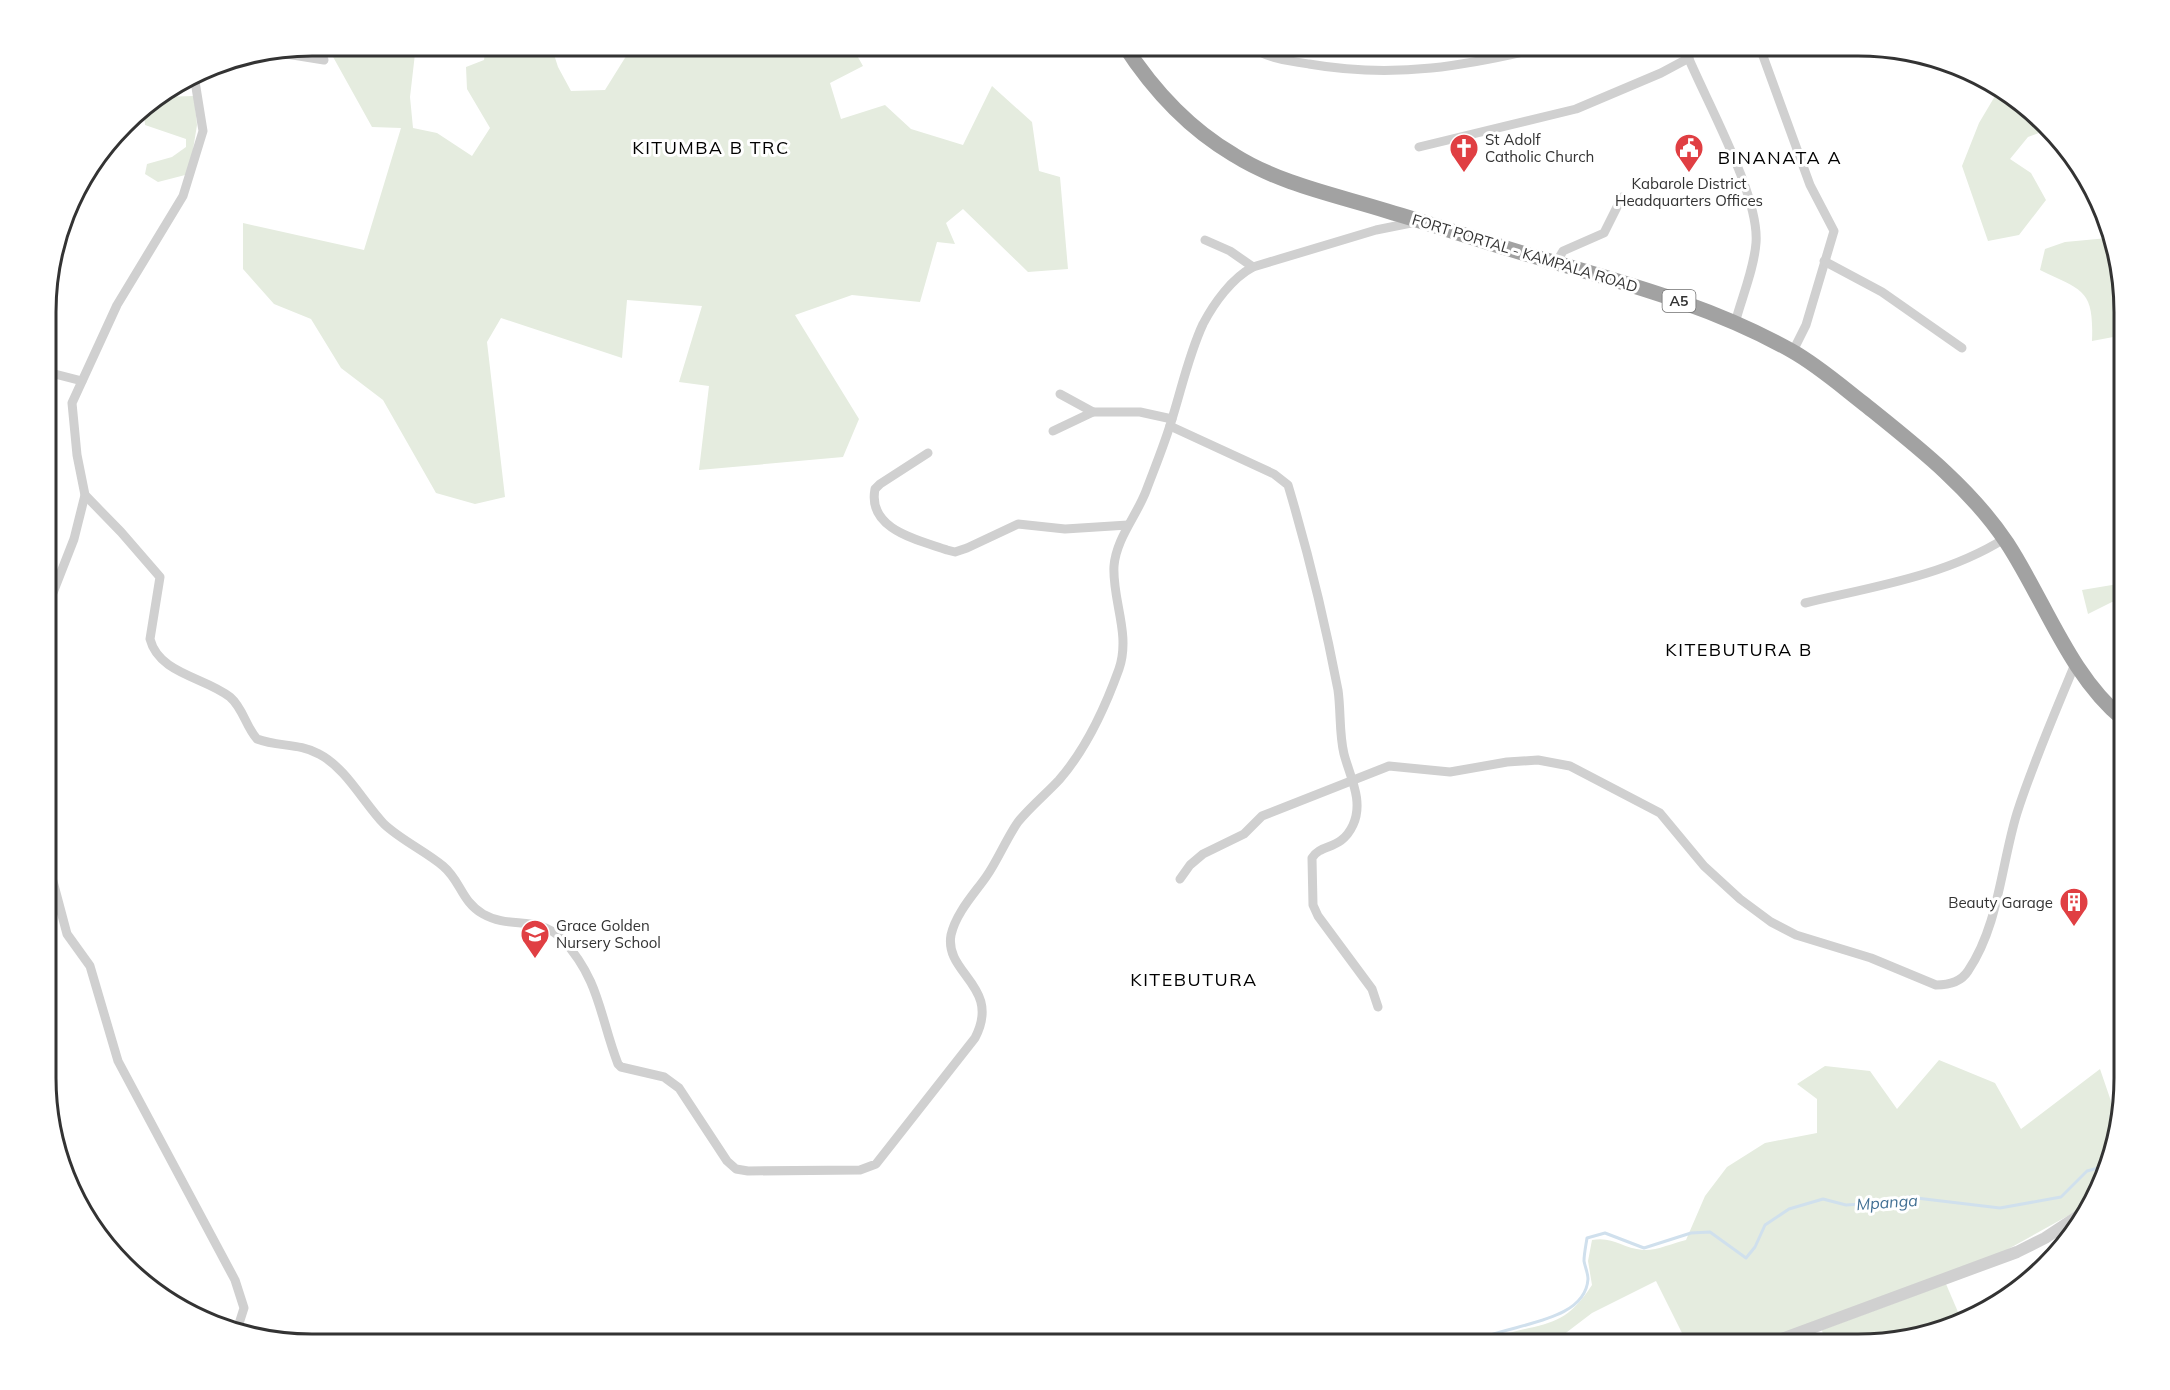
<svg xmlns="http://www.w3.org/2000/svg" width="2170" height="1390" font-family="Mulish,sans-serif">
<rect width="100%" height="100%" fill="#fff"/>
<g fill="#e5ecdf">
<polygon points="311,45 416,45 410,97 413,128 437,133 472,156 490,128 467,89 466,67 484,60 486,45 551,45 558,67 571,91 605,90 633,45 745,45 769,57 783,45 851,45 863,66 830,83 841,119 885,105 911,129 963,145 992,86 1032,122 1039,171 1060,177 1068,269 1028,272 963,209 946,223 955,244 937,242 920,302 852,295 795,315 859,419 843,457 699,470 709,386 679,382 702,306 627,300 622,358 501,318 487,342 505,497 475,504 436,493 383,400 341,368 311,319 274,304 243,269 243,223 364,250 401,128 372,127 332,55 337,52 309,55 275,52"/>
<polygon points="2005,89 2041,127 2039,133 2028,137 2010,159 2031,173 2046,200 2019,235 1988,241 1962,166 1979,123 1998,91"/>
<polygon points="194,96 197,125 189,174 158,182 145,174 147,164 172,157 186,147 186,139 145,125 144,114 158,97"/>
<path d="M2108,238L2119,276L2116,278L2119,313L2124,316V335L2092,341C2094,289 2083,291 2040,270L2045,249L2065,242Z"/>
<polygon points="2124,583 2124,602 2112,602 2088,614 2082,590"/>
<path d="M1939,1060L1995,1083L2021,1129L2100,1069L2113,1107L2122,1109L2111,1164L2091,1203L1992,1258L1757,1344L1688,1345L1656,1281L1592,1313L1550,1345H1475C1483,1340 1493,1338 1502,1335C1546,1322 1564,1328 1592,1285L1588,1261L1592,1240C1613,1236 1622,1248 1643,1250C1656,1251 1673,1243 1686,1240L1705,1196L1727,1167L1765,1143L1817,1133V1099L1797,1084L1825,1066L1870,1071L1897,1109Z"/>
<polygon points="1946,1284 1961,1319 1876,1344 1825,1344 1822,1330"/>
</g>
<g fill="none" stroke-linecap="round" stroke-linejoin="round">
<g stroke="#d0e0ed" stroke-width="3">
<polyline points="2118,1128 2111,1116 2122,1110"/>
<path d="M1469,1345C1500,1323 1585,1326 1588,1279C1588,1273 1585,1267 1584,1261C1584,1254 1586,1245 1587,1238L1605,1233L1644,1248L1691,1233L1710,1232L1746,1258L1755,1247L1765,1225L1789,1209L1823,1199L1846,1205L1877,1203L1908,1197L2000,1208L2061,1197L2087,1171L2110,1165"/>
</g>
<g stroke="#d0d0d0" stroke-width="9">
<path d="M1248,45C1266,58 1288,61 1309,64C1396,79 1467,66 1553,45"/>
<path d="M1683,45C1702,94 1760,194 1756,243C1754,269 1742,297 1735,323"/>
<polyline points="1759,45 1810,185 1834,231 1806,325 1793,351"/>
<polyline points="274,52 324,60"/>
<path d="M194,75L203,131L183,196L117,305L72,403L77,455L85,495L121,532L160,577L150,639C159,674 205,677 230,697C243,708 246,727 257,739C278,747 299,743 319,754C346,768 363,802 384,824C401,840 425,851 443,866C461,881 461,901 483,914C511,930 538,914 563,940C600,980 600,1018 618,1064L621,1067L664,1077L679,1088L727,1161L736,1169L748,1171L860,1170L876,1164L975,1038C1002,986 944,974 951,935C956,913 974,894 986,877C998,860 1006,839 1018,822C1030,807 1046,794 1059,780C1087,748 1105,708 1119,669C1131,634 1112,600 1114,566C1116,539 1137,515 1146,491C1155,467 1165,443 1172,419C1182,387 1189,354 1203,324C1214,303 1232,278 1253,267L1376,230L1416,222"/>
<polyline points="1419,147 1576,109 1661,73 1689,58"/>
<polyline points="1205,240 1230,251 1253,267"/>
<polyline points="1824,261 1882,292 1962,348"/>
<polyline points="1556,263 1563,251 1604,233 1622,197"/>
<polyline points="47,372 82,381"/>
<polyline points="1060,394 1093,412"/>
<path d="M1170,426L1274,474L1288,485C1308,552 1325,622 1338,690C1341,711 1339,734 1344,754C1350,777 1364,801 1353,825C1341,851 1321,843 1312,858L1313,905L1318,916L1372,989L1378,1007"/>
<polyline points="1053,431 1093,412 1140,412 1172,419"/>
<path d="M928,453L880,484L875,489C867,530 919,540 947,550L955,552L967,548L1018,524L1065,529L1128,525"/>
<path d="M1805,603C1872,587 1945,576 2004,539"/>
<polyline points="47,608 74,539 85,495"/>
<polyline points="47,859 67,934 90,966 118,1061 235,1280 244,1308 236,1333"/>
<path d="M1180,879L1190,865L1203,854L1244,834L1262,816L1389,766L1450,772L1507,762L1538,760L1570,766L1660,813L1704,866L1740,899L1771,922L1796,935L1871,958L1936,985C1949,985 1961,982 1968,971C1999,925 2001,865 2017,813C2033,763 2055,713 2075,664"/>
<polyline points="1792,1344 1807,1330"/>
</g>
<polyline stroke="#d0d0d0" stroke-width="12" points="1768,1344 2017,1252 2045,1238 2089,1209"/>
<path stroke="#a2a2a2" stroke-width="15" d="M1124,45C1153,90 1188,128 1234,155C1280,184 1336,195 1387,211C1442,227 1495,246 1550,261C1632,285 1716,308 1792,351C1817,365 1840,385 1863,403C1914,444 1970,487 2007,543C2045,601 2069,675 2124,720"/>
</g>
<defs>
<g id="church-pin" transform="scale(1.5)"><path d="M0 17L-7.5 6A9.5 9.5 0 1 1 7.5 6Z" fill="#e03f43" stroke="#fff"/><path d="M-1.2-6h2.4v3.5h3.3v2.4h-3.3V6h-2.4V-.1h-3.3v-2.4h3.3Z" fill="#fff"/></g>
<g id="civic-pin" transform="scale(1.5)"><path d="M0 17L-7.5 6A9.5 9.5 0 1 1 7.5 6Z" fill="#e03f43" stroke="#fff"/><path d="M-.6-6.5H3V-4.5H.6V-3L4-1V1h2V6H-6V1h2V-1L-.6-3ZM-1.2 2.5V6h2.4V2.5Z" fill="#fff"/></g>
<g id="building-pin" transform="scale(1.5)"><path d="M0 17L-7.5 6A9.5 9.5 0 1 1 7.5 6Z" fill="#e03f43" stroke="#fff"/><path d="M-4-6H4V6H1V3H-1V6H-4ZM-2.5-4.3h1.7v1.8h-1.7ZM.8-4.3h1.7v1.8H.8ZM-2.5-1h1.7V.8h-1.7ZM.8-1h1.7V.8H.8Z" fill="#fff"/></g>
<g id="school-pin" transform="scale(1.5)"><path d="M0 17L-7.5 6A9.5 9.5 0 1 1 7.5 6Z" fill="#e03f43" stroke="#fff"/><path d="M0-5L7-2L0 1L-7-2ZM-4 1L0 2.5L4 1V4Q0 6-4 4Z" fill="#fff"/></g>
</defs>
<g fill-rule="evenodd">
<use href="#church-pin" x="1464" y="148"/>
<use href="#civic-pin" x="1689" y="148"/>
<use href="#building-pin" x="2074" y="902"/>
<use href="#school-pin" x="535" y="934"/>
</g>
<g text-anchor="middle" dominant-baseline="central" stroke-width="6" stroke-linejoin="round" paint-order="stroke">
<rect fill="#fff" stroke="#707070" stroke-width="1.5" x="1662.5" y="290" width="33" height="22" rx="4.5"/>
<g font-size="14" font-weight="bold" fill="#333">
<text x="1679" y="301">A5</text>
</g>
<g font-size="15" fill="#333" stroke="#fff" text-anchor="start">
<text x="1485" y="139">St Adolf<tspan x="1485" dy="17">Catholic Church</tspan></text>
<text x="1689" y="183" text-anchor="middle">Kabarole District<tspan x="1689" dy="17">Headquarters Offices</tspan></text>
<text x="2053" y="902" text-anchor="end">Beauty Garage</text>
<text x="556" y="925">Grace Golden<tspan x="556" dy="17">Nursery School</tspan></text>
</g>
<g font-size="15" fill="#333" stroke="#fff">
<text transform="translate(1525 253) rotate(17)">FORT PORTAL - KAMPALA ROAD</text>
</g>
<g font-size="16" font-style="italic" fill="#427094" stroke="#fff">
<text transform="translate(1887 1202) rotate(-4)">Mpanga</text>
</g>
<g font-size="18" letter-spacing="1.5" fill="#000" stroke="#fff">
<text x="711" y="147">KITUMBA B TRC</text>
<text x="1780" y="157">BINANATA A</text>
<text x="1739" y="649">KITEBUTURA B</text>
<text x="1194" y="979">KITEBUTURA</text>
</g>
</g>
<path d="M0 0H2170V1390H0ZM312 56H1858A256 256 0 0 1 2114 312V1078A256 256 0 0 1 1858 1334H312A256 256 0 0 1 56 1078V312A256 256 0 0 1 312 56Z" fill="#fff" fill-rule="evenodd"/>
<path fill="none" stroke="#333" stroke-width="3" d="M312 56H1858A256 256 0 0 1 2114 312V1078A256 256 0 0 1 1858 1334H312A256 256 0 0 1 56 1078V312A256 256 0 0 1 312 56Z"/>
</svg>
